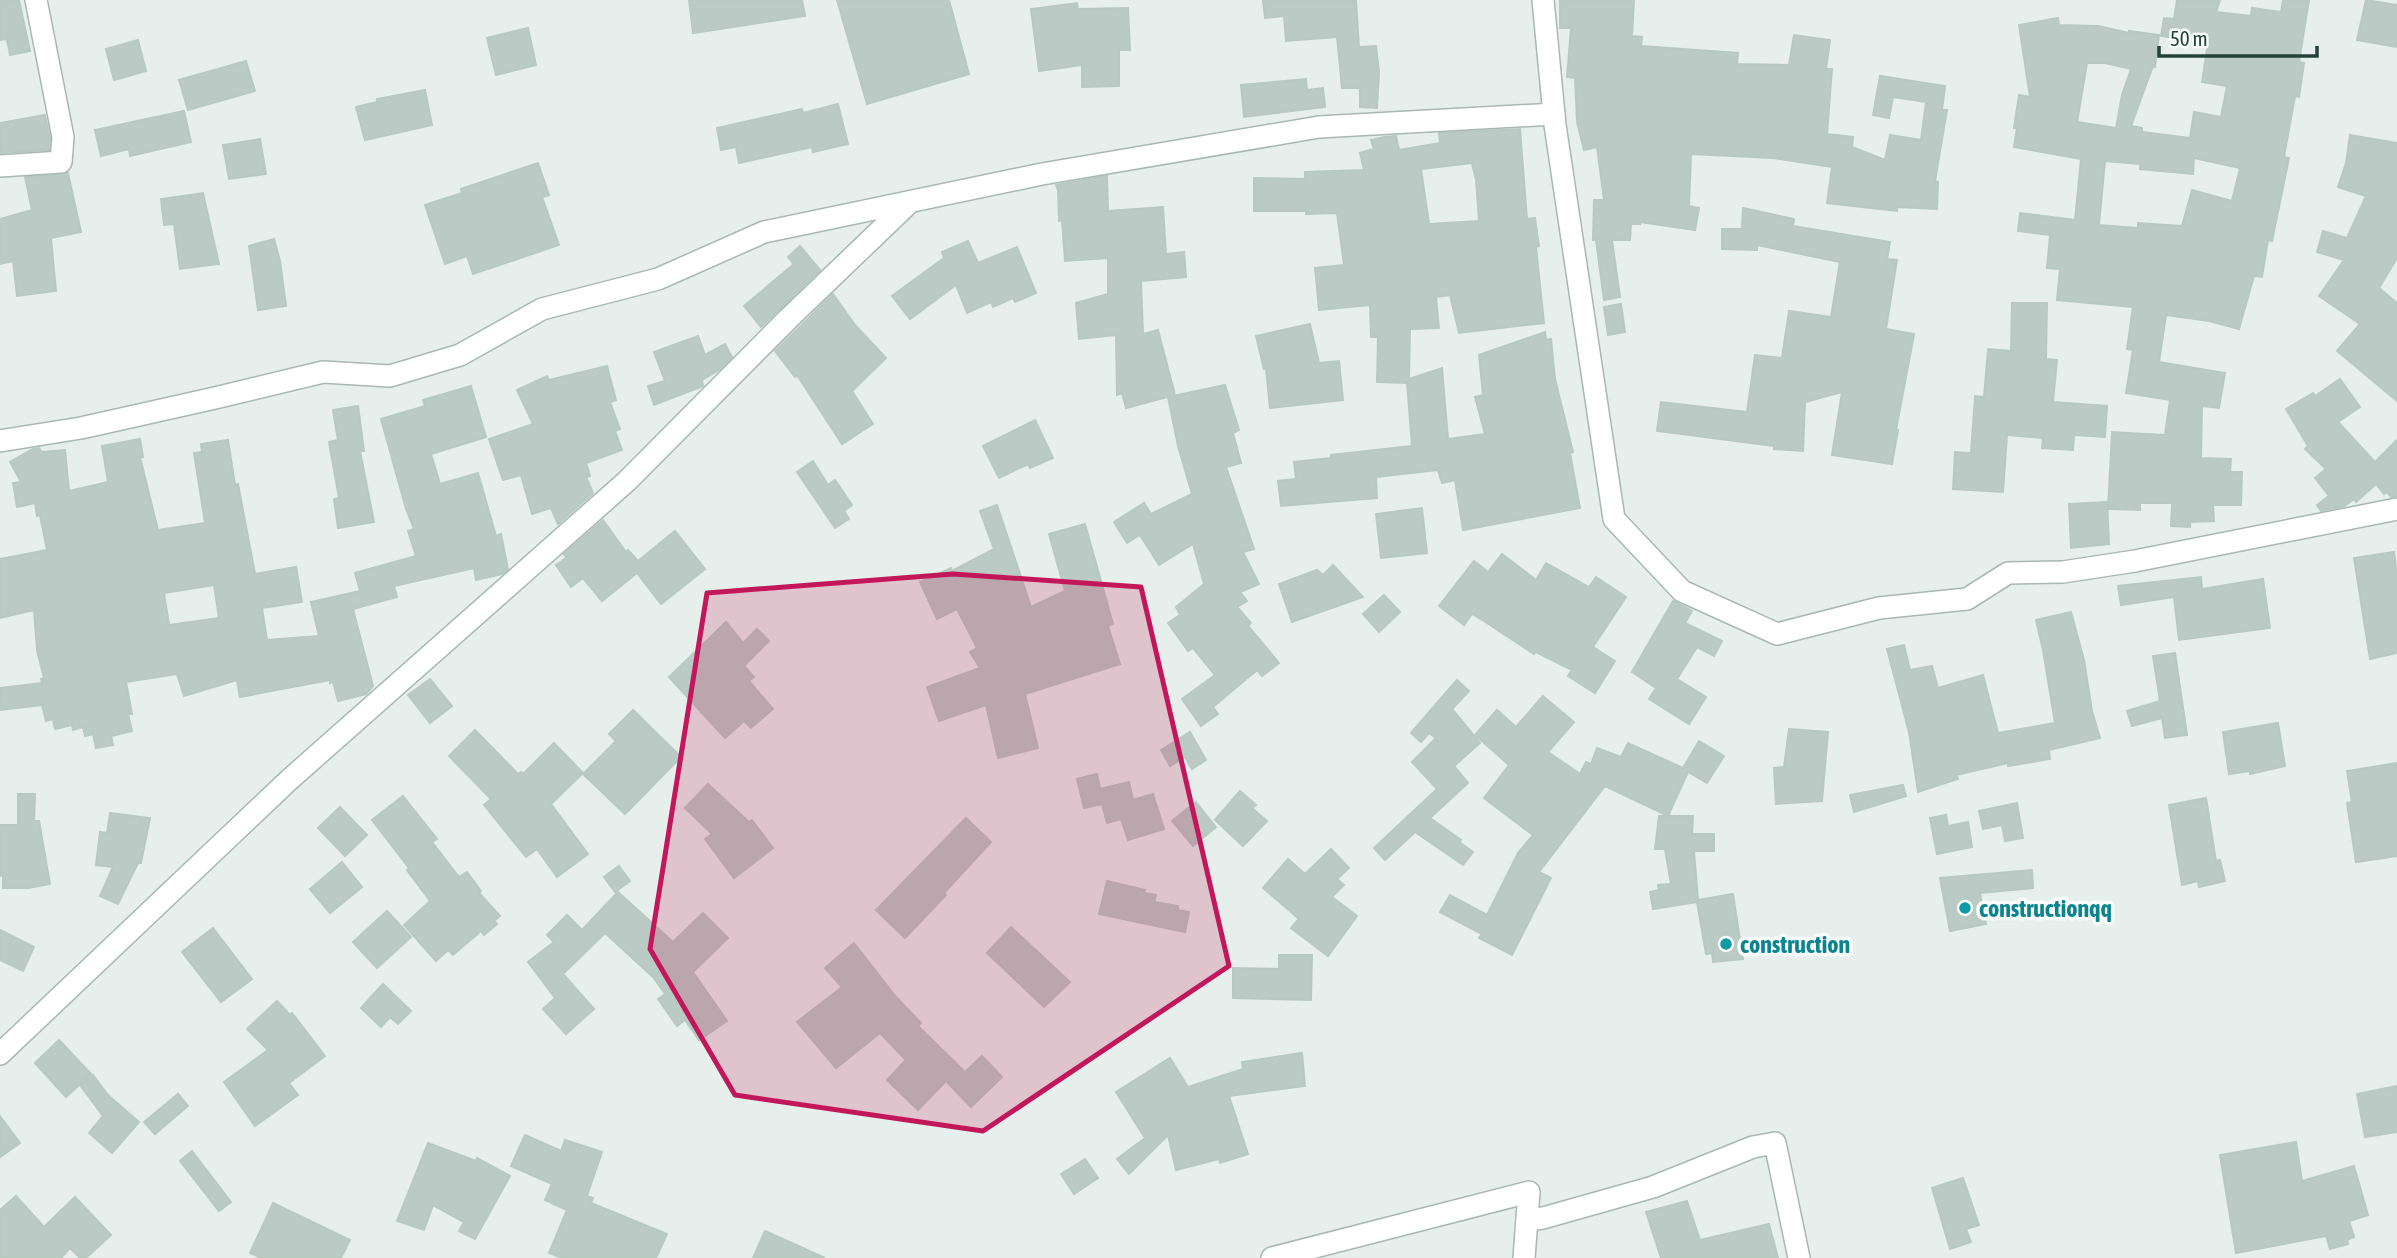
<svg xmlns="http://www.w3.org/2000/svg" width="2397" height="1258" font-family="'Asap Condensed',sans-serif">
<rect width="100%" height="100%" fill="#e6efeb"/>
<g fill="#bbcac4" stroke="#b8c9c2" stroke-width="2" fill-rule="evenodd">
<polygon points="0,0 19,0 30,51 10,55 7,39 0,40"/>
<polygon points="689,0 802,0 805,16 693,33"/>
<polygon points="837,0 949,0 969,74 867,104"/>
<polygon points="1263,0 1356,0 1359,47 1376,46 1379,72 1377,108 1360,107 1360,88 1342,88 1337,37 1286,41 1284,16 1265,18"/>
<polygon points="1560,0 1634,0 1632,36 1642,37 1641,46 1738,53 1737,64 1789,65 1794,35 1830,40 1826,69 1832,69 1827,134 1853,137 1852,147 1885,160 1890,135 1921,140 1926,102 1893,97 1889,118 1873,115 1880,76 1945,86 1942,110 1947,110 1935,181 1938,182 1937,209 1897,207 1897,211 1827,203 1832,167 1773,158 1691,154 1689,206 1699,208 1695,230 1640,222 1640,224 1631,224 1630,240 1612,240 1620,297 1604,300 1596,240 1593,240 1594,200 1604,200 1597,147 1584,150 1577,122 1575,78 1567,77 1571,28 1560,28"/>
<path d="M2177,0H2220L2216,12L2251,16L2252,8L2281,12L2283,0H2309L2299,62L2304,63L2299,97L2295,96L2284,157L2289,158L2272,241L2268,240L2262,277L2254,276L2239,329L2209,321L2166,315L2159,362L2225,373L2219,408L2202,406L2201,458L2231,459L2230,472H2242L2241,505H2213L2214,521L2190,522V527L2171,526L2172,503H2140V510L2108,509L2112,432L2165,435L2170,400L2126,393L2133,350L2127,349L2133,307L2057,300L2060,269L2047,268L2050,235L2018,231L2020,213L2075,220L2081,159L2014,147L2017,128H2014L2019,95L2030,97L2019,25L2058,18L2059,25L2098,26L2129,33V31L2159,35L2155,67L2153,66L2131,126L2142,128V132L2190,138L2194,112L2221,117L2227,86L2202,82L2208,43L2161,36L2164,18L2174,19ZM2087,63H2105L2131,69L2122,95L2116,128L2077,122ZM2194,158L2240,168L2232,201L2192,190L2182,226L2138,223V228L2099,225L2105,161L2140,164V169L2193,174Z"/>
<polygon points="2366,0 2397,5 2397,47 2357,40"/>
<polygon points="1077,3 1078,9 1128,8 1130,50 1119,50 1119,86 1082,87 1082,65 1039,71 1031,9"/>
<polygon points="528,28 536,65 496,75 487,38"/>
<polygon points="138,40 146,71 114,80 106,49"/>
<polygon points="246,61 255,91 188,110 179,80"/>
<polygon points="1306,79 1307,90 1323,88 1325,107 1244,117 1241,85"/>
<polygon points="425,90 432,125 365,140 356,107 377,102 377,99"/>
<polygon points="838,104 848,144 813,152 812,147 739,163 736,147 721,150 717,128 802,109 803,113"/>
<polygon points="184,111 191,142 130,156 129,149 101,156 95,130"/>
<polygon points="45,115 50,138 49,150 0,153 0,123"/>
<path d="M1520,129L1527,219L1535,218L1539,246L1536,247L1544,323L1459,333L1450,295L1436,297L1439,328L1410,329L1409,379L1442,368L1448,439L1485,434L1475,397L1483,395L1479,355L1545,332L1546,340L1551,339L1555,379L1573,452L1570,453L1580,508L1463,530L1455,480L1442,483L1438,470L1376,477L1377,498L1281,506L1278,481L1296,479L1294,462L1331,458V455L1412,446L1407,383L1377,382L1378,337H1371L1370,305L1319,310L1315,268L1344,265L1337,213L1306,214V211H1254V178L1305,179V172L1364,170L1360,153L1374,149L1371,140L1384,137L1396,136L1399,150L1440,143L1439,133ZM1472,163L1476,180L1479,221L1429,224L1421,169Z"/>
<polygon points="2350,135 2397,143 2397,258 2379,288 2397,303 2397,401 2337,351 2360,324 2319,296 2344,260 2317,252 2323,231 2347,238 2366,196 2338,187 2346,163"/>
<polygon points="260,139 266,174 229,179 223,145"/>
<polygon points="538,163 549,195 542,197 559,245 473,274 467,256 445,264 425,205 462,193 461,189"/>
<polygon points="68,173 81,232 51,238 56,291 17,296 13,261 0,264 0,219 32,210 25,177"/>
<polygon points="1107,176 1108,211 1163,207 1166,254 1184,252 1186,277 1141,281 1143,334 1158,330 1175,395 1126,408 1122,393 1117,395 1116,335 1079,339 1076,303 1108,294 1108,258 1065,261 1062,220 1059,221 1058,190 1056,185"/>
<polygon points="203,193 219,264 180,269 174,224 164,225 161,199"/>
<polygon points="1743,208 1794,219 1793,226 1890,242 1887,259 1897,260 1886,329 1914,334 1896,430 1898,430 1892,464 1832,455 1842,392 1805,402 1803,451 1774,449 1774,446 1657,431 1661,402 1747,412 1755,355 1782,358 1789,311 1831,317 1840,262 1757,245 1757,250 1722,249 1722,229 1742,229"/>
<polygon points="274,239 280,261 286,306 258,310 249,246"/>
<polygon points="968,241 978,263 1017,247 1036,293 1015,302 1013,298 993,307 991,302 967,313 956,285 910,319 892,296 944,258 942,252"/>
<polygon points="800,246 820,270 761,327 744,306 794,264 788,257"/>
<polygon points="833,294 855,325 886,358 852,391 873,424 842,444 797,375 795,377 775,351"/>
<polygon points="2012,303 2047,303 2046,359 2057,360 2053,402 2107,406 2105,437 2074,435 2073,450 2042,448 2043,438 2007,435 2003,492 1953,489 1955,452 1971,453 1975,396 1984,397 1988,349 2011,351"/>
<polygon points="1621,304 1625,332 1608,335 1604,307"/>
<polygon points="1310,324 1319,363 1339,361 1343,400 1270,408 1266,369 1264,369 1256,336"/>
<polygon points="698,336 705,355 725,344 732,357 719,370 702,380 703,386 654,405 648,386 665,381 654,352"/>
<polygon points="607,366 616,400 610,402 620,429 615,431 622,450 586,463 590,476 586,477 593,493 558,524 551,508 532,514 521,475 503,480 489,439 533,424 517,390 547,376 549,380"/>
<polygon points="2340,379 2360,407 2338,422 2375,462 2397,440 2397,496 2391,497 2387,492 2384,494 2376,484 2356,502 2354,499 2344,506 2321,511 2317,505 2329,496 2315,478 2326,469 2305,449 2308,446 2286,409 2313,393 2315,396"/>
<polygon points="1225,385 1239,430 1233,433 1241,463 1226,467 1254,549 1243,552 1259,584 1240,592 1247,601 1237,607 1251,623 1248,626 1279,663 1262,676 1257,670 1213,707 1218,714 1201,726 1182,699 1215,675 1193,648 1188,651 1168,623 1180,615 1176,607 1204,584 1193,544 1159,565 1140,535 1127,543 1114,522 1144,503 1151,514 1192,494 1178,446 1168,397"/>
<path d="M471,386L486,437L431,454L440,484L478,473L496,536L501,534L508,569L502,574L476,580L474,568L394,586L397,597L353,609L373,686L366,694L338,701L333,682L330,683V680L240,697L237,680L184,696L177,674L126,682L132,714H128L132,731L111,736L113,745L96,748L93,734L85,736L83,727L73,730L72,725L55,729L53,719L46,721L42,705L0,710V688L42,683L41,679L44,678L37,650L34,610L0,618V559L47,550L40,515L37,516L35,503L17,507L13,483L21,482L10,462L33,449L39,448L42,452L65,450L69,491L108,482L102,446L140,439L143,457H140L158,530L205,523L194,453L202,452L201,444L228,440L235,485L238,484L255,574L296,567L302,602L262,608L267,640L319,636L311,602L360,591L355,573L416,556L408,531L414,529L406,509L381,419L425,406L423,400ZM214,585L219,618L169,625L164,593Z"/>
<polygon points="358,406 364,451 360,451 374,522 338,528 334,499 339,498 329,442 338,440 333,410"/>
<polygon points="1035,420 1053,458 1030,468 1028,464 999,478 983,446"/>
<polygon points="813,461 828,485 835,480 852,505 844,511 849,519 835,528 797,472"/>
<polygon points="2107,502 2109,544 2071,548 2069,504"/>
<polygon points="997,505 1031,607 1065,591 1049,534 1085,524 1113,624 1108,626 1120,664 1025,694 1038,748 998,758 986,705 939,721 927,687 980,668 970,652 977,648 957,609 937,619 920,582 951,568 952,571 994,549 980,511"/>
<polygon points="1422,508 1427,553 1381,558 1376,514"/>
<polygon points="603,520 626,552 628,550 638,561 675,531 705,569 661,604 637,573 602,601 583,578 571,587 556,565 566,558 564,554"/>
<polygon points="2394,552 2397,576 2397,653 2370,659 2354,558"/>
<polygon points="1502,554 1536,580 1546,563 1589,587 1596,577 1626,597 1593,647 1615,661 1595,693 1568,676 1572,670 1536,652 1534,654 1484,621 1472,614 1464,625 1439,606 1474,561 1488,572"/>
<polygon points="1333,565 1363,597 1292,622 1279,584 1317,570 1323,575"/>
<polygon points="2201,577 2202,589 2263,579 2270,628 2179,640 2174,597 2121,605 2118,586"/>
<polygon points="1384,595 1400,612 1379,632 1363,614"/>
<polygon points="1673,601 1692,611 1685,623 1722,641 1714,656 1697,647 1677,679 1706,697 1689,724 1649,699 1656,688 1632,672"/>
<polygon points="2071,612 2084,660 2092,711 2100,738 2049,750 2050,759 2008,766 2008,763 1956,775 1958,779 1918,792 1909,732 1887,649 1904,645 1910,670 1932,666 1938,688 1983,675 1998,733 2055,723 2043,650 2036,620"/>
<polygon points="726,622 743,643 757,629 769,641 744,666 754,677 749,681 773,709 751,728 744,721 725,738 669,677"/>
<polygon points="2175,653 2187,735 2165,738 2162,718 2132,726 2127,711 2160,701 2153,656"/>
<polygon points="430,679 452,706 430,723 408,695"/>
<polygon points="1457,680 1469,691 1452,709 1480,743 1454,766 1468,783 1430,818 1461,840 1459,842 1473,852 1463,865 1415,832 1385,860 1374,848 1437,789 1412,762 1436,738 1429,733 1421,742 1411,733"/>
<polygon points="1543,696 1574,722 1548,752 1580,774 1586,762 1591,764 1597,748 1621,757 1628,743 1683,768 1699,741 1724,756 1707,783 1688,772 1668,816 1605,786 1539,872 1551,878 1512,955 1479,938 1482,934 1440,912 1450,895 1487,915 1518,853 1533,835 1484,798 1509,765 1475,735 1497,710 1516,727"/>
<polygon points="633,710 681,757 625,814 583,774 616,741 609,734"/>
<polygon points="2278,723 2285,766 2250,774 2250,771 2229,774 2223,732"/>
<polygon points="1789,729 1828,732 1822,801 1776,804 1774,768 1784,767"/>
<polygon points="475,730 518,774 521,772 523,774 554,743 583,773 551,804 588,854 557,877 537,849 526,857 484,805 491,799 449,756"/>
<polygon points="1190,732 1206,760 1192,769 1185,757 1170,766 1161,750"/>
<polygon points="2397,763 2397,856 2356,862 2347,803 2352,802 2347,771"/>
<polygon points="1097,774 1100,789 1129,782 1133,800 1153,794 1164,829 1128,840 1121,819 1107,823 1102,804 1084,808 1077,779"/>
<polygon points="708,784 749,822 752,820 773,848 734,878 705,839 712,834 685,808"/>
<polygon points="1903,785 1906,796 1854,812 1850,795"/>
<polygon points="1240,791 1256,805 1252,808 1267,821 1243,846 1215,820"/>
<polygon points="18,794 35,794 34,821 39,821 50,884 28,888 3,888 3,875 0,876 0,825 18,825"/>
<polygon points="403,796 437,839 432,842 459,877 467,872 481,891 479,893 500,916 494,921 497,924 484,935 481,931 453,955 448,950 436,961 404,925 430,901 407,870 409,868 372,820"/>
<polygon points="2206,798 2216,861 2220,860 2225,881 2199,887 2198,881 2182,885 2169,805"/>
<polygon points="1196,802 1216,827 1193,846 1172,821"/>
<polygon points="2017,803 2023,838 2005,841 2002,825 1983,829 1979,811"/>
<polygon points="340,807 367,835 345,856 318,828"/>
<polygon points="110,813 150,818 141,863 138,863 118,904 100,896 113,867 96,865 100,832 107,833"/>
<polygon points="1946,815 1948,826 1968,822 1972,847 1937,854 1930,818"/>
<polygon points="1659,816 1693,816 1692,834 1714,834 1714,851 1694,851 1698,900 1733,894 1743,959 1713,962 1712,953 1706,954 1697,902 1653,909 1650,892 1659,890 1658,885 1671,884 1665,849 1655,849"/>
<polygon points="966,818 991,842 944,893 946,895 905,938 876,910"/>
<polygon points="1331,849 1349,868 1337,879 1344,885 1332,897 1357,916 1328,956 1291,928 1299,919 1263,888 1288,859 1305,874"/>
<polygon points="342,862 362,887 330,913 310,889"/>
<polygon points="619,866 630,881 615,892 604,877"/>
<polygon points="2032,870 2033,888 1980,893 1986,924 1950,931 1940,878"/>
<polygon points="1107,881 1145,890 1144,893 1156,895 1154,902 1178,906 1178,910 1189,912 1185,932 1099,914"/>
<polygon points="618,892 673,942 703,913 728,938 693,972 727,1021 699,1040 685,1020 677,1026 658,999 665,994 653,977 605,933 563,974 594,1009 566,1034 543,1009 555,998 528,962 554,942 547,935 567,915 582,930"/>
<polygon points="387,911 411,937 377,968 353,942"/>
<polygon points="1011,927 1070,982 1044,1007 987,953"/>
<polygon points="213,928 252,979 221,1002 182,952"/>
<polygon points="0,930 34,947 23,971 0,960"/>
<polygon points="854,943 896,997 921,1023 918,1026 965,1072 982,1056 1002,1077 971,1107 946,1081 918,1110 887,1080 906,1060 880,1033 836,1068 797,1022 842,987 825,968"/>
<polygon points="1279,955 1312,955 1311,1000 1233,998 1233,968 1279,969"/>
<polygon points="383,984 411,1011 398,1024 390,1017 381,1027 361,1008"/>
<polygon points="277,1001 290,1015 292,1013 325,1056 289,1083 298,1095 255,1126 224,1082 268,1050 247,1029"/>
<polygon points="59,1040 91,1074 66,1097 35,1063"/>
<polygon points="1302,1053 1305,1086 1229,1096 1248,1154 1220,1163 1219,1159 1176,1170 1168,1135 1129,1174 1117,1159 1145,1138 1116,1092 1170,1058 1188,1087 1243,1069 1242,1062"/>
<polygon points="93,1075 108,1095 139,1122 112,1153 89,1133 103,1116 80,1085"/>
<polygon points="2397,1086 2397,1132 2365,1137 2357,1094"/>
<polygon points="178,1094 188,1106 155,1134 144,1122"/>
<polygon points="0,1116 20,1143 0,1157"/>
<polygon points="525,1135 561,1151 565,1140 602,1152 587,1196 593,1198 591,1203 667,1234 656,1258 562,1258 549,1253 567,1210 545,1200 552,1184 511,1166"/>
<polygon points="2296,1142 2302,1181 2354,1166 2368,1215 2349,1221 2354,1237 2347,1240 2348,1244 2330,1249 2326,1236 2236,1253 2220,1155"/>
<polygon points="428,1143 476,1161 477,1158 510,1176 475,1239 459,1231 464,1222 433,1205 424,1230 397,1221"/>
<polygon points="192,1151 231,1202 219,1211 180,1161"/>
<polygon points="1085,1159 1098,1178 1074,1194 1061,1174"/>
<polygon points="1963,1178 1979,1225 1966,1229 1971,1242 1950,1249 1932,1188"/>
<polygon points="16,1196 44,1227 75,1197 111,1235 86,1258 80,1258 70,1248 61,1258 0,1258 0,1210"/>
<polygon points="1687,1201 1700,1240 1769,1224 1778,1258 1661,1258 1646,1212"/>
<polygon points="273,1203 350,1240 341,1258 261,1258 250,1253"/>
<polygon points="765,1231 825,1258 753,1258"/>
</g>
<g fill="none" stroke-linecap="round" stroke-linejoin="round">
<g stroke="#a8b8b2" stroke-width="24">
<g id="minor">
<polyline points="1543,0 1555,125 1614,519 1682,591 1777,634 1879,608 1967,599 2008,573 2063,572 2135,561 2397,509"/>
<polyline points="0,166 61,162 63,137 36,0"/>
<polyline points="0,441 81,428 215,398 323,372 390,376 460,355 542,309 658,279 764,232 1042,174 1319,127 1554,114"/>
<polyline points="0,1054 289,780 627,481 788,319 910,202"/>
<polyline points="1527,1220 1543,1218 1653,1187 1753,1147 1775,1143 1799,1258"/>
<polyline points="1272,1258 1529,1192 1524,1258"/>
</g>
</g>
<use href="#minor" stroke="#fff" stroke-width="21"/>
</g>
<path fill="#c2185b" fill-opacity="0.2" stroke="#c2185b" stroke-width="5" stroke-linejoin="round" d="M953,574L1141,587L1229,966L983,1131L735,1095L650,949L707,593Z"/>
<g fill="#0f9aa8" stroke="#f7fbf9" stroke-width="2.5">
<circle cx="1965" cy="908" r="7"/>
<circle cx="1726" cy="944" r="7"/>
</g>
<g text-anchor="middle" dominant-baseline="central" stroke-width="7" stroke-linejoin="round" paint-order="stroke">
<g font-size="24" font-weight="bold" fill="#0d838f" stroke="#f7fbf9" text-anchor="start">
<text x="1979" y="908">constructionqq</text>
<text x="1740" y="944">construction</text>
</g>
</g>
<path d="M2159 46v10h158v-10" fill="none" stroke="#24423a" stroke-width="3.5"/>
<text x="2170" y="46" font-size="21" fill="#24423a" stroke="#f7fbf9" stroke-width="5" paint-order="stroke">50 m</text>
</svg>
